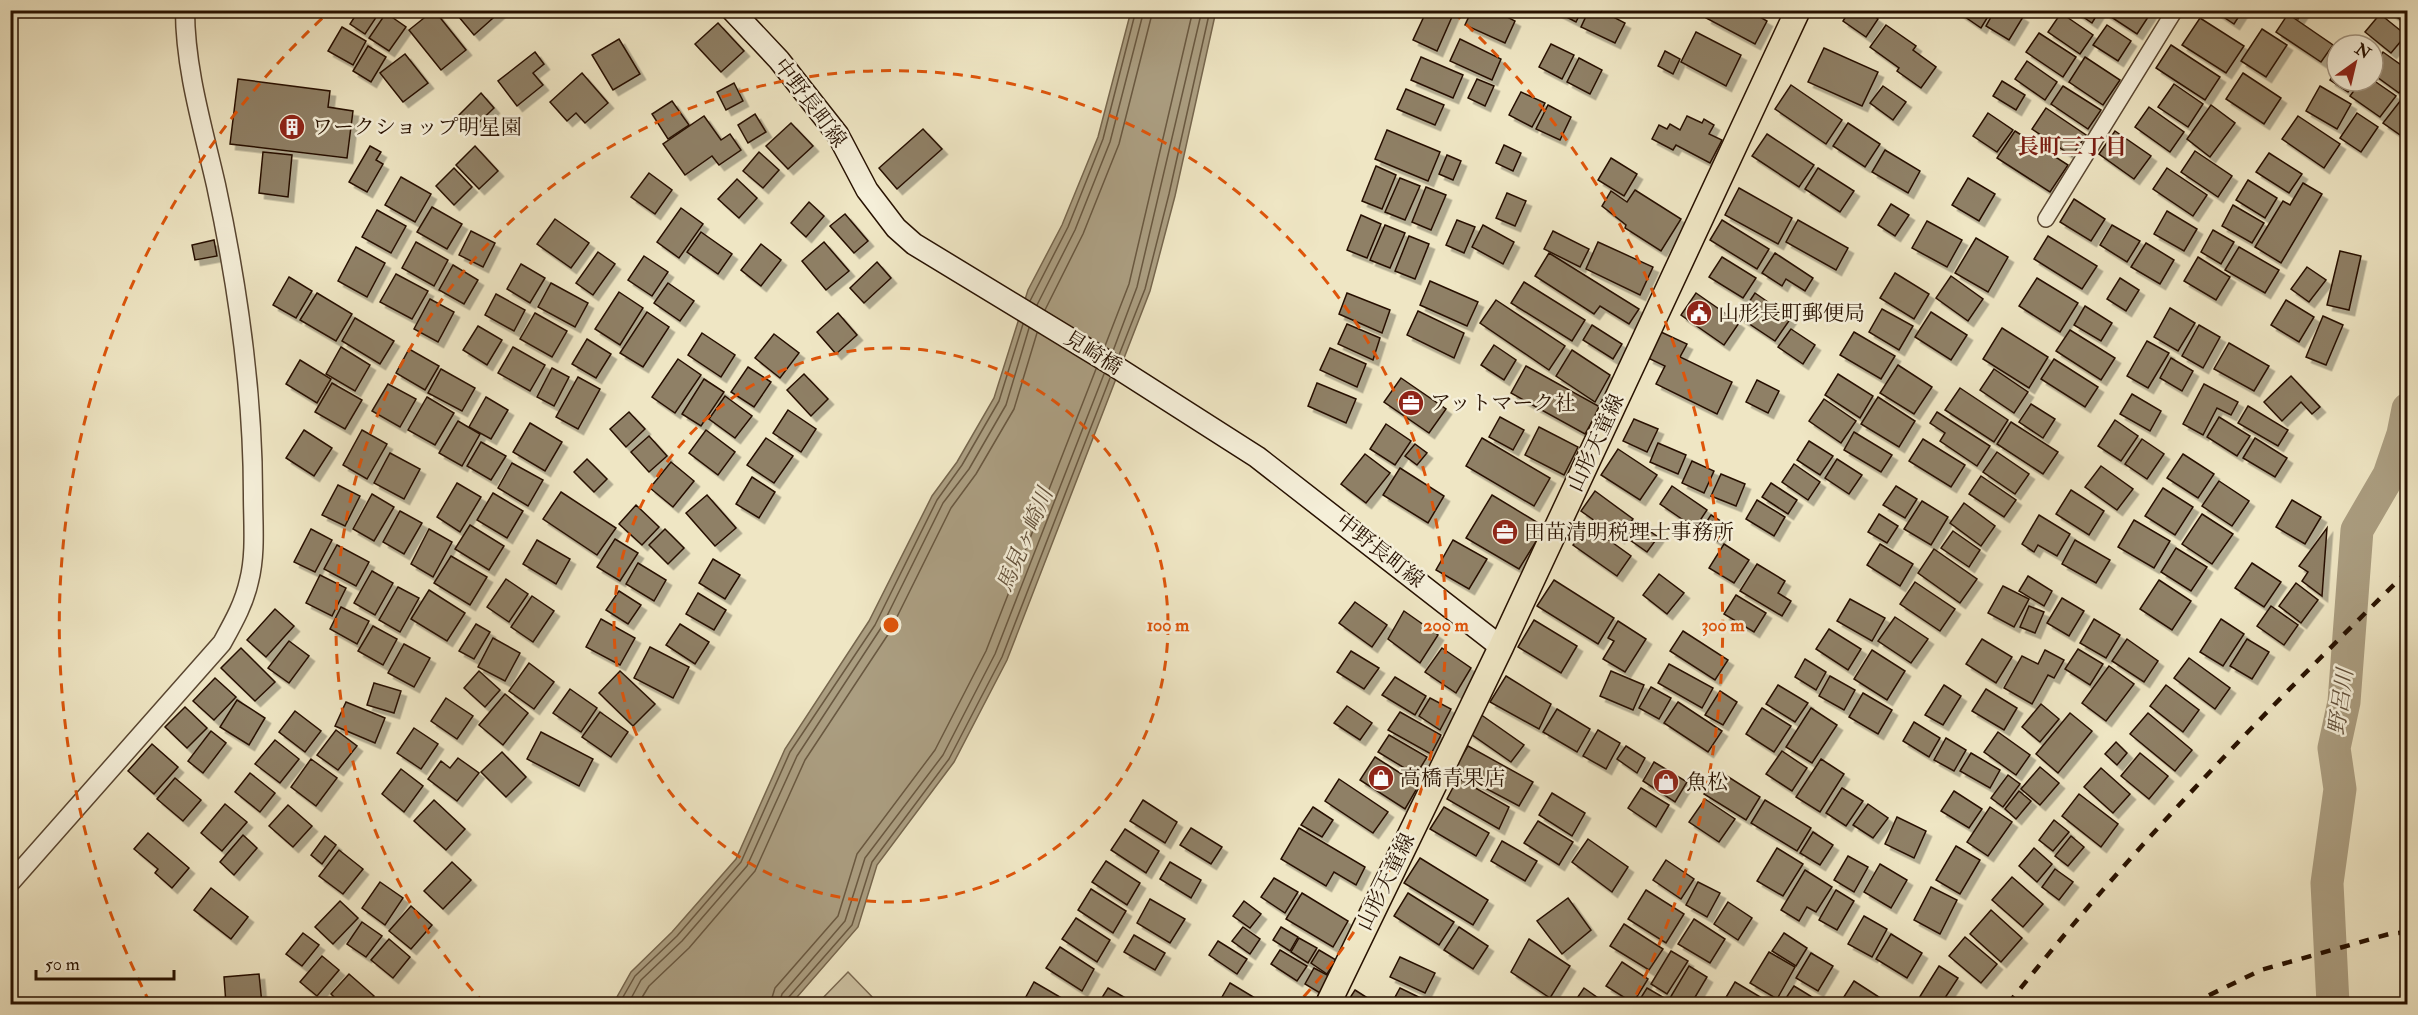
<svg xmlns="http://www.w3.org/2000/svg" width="2418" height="1015" font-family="'IM FELL Double Pica','Noto Serif JP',serif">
<defs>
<filter id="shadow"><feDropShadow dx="5.5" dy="5.5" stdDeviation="0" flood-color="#0004"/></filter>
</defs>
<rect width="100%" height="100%" fill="#efe6c4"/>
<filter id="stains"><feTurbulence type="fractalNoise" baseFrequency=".00333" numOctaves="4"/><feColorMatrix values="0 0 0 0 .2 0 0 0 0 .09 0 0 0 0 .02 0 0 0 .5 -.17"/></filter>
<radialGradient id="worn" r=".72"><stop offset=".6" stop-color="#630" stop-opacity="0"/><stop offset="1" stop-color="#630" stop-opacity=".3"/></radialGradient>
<polygon fill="#cdc2a3" stroke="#7a6a52" stroke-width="1.5" points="848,972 879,1004 817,1004"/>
<polygon fill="#ab9e81" stroke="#76664d" stroke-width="1.5" points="1131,11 1216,11 1175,196 1150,291 1007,660 954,762 877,865 858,927 791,1004 613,1004 631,972 672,932 736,859 785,749 869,621 932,496 957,462 994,398 1028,290 1062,225 1098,137"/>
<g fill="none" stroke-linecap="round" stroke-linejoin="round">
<g stroke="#695840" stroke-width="1.5">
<polyline points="1030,301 1068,227 1103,139 1136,10"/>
<polyline points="1037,305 1075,230 1110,142 1144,10"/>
<polyline points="1045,310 1083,234 1119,144 1153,10"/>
<polyline points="1105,346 1129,284 1193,10"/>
<polyline points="1113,351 1137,287 1202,10"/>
<polyline points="1119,355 1145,289 1169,194 1210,10"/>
<polyline points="619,1004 635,976 677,936 741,862 790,752 875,625 937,500 962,465 999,401 1023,324"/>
<polyline points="628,1004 641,980 682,941 747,866 797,756 881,628 943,503 969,469 1006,405 1029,328"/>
<polyline points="638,1004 649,986 689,948 755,871 805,760 889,633 951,508 976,474 1014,409 1037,333"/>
<polyline points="770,1004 775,988 838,916 857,854 935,750 986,651 1096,369"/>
<polyline points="779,1004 782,994 845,921 865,858 943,755 995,654 1104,374"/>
<polyline points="787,1004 788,998 852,925 872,862 949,759 1002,657 1110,378"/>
</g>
<polyline stroke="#ab9e81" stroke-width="33" points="2333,1004 2327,883 2340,789 2334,748 2344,702 2357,530 2389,475 2403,434 2408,409"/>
</g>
<g fill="#8f8066" stroke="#271100" stroke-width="1.5" filter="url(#shadow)">
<polygon points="359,10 375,10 379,13 365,34 350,24"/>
<polygon points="434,10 466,50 441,70 409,30"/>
<polygon points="453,10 502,10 474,35"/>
<polygon points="1427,10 1455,10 1437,51 1413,40"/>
<polygon points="1472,10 1494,10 1515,21 1505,43 1465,25"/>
<polygon points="1553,10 1582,10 1576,22"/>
<polygon points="1589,10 1600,10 1625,23 1615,43 1581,27"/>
<polygon points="1710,10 1748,10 1767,21 1755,44 1706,18"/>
<polygon points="1850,10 1866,10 1878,19 1866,37 1843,21"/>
<polygon points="1955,10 1992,10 1981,28"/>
<polygon points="1995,10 2012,10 2023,17 2009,40 1986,26"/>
<polygon points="2073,10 2100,10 2092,23"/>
<polygon points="2107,10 2151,10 2152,11 2137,34 2105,13"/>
<polygon points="2213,10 2243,10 2234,24"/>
<polygon points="2286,10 2304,10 2298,19"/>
<polygon points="2387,10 2408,10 2408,25"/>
<polygon points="386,13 406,27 389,51 369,38"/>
<polygon points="2061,13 2093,35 2080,54 2048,32"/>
<polygon points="2288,14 2333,45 2321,62 2276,32"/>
<polygon points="2380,14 2406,35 2391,53 2365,32"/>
<polygon points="2200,18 2244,46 2226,73 2182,45"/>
<polygon points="718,23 744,51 721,72 695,44"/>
<polygon points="1886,25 1916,46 1913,50 1936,67 1921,88 1897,71 1899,68 1870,47"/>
<polygon points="2107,25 2131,41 2118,61 2093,45"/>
<polygon points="342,27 366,41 353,65 328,51"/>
<polygon points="2262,29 2287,45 2266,77 2241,61"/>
<polygon points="1696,32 1741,55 1726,86 1681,62"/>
<polygon points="2039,33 2076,57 2063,77 2026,52"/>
<polygon points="619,39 640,74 613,90 592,55"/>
<polygon points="1460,39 1501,59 1492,80 1450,61"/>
<polygon points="1551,44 1574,55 1562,79 1539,67"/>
<polygon points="2171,45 2220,77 2205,100 2156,68"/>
<polygon points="368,46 386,57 371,82 353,71"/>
<polygon points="1824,48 1878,72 1862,106 1808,82"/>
<polygon points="1665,51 1680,59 1673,74 1658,66"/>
<polygon points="535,52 544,64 533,73 543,85 517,106 498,81"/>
<polygon points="2383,52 2408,70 2408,80 2399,93 2373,74 2373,67"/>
<polygon points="405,54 428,83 403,102 380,73"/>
<polygon points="1421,57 1463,75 1453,98 1411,80"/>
<polygon points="2085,57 2120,80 2103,105 2069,82"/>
<polygon points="1579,58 1602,70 1590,94 1567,82"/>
<polygon points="2027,61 2057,82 2045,100 2015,79"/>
<polygon points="2337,70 2337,81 2356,81 2348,92 2330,80"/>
<polygon points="582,73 608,103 585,123 576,113 567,121 550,102"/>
<polygon points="2243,73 2281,98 2264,124 2226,99"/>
<polygon points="238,79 330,91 328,107 353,111 347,158 230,144"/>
<polygon points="1477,79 1494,86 1485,106 1468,98"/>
<polygon points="2373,80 2396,96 2380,117 2350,96 2361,81"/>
<polygon points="2002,81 2025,95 2016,110 1993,96"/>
<polygon points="734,83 743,101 726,110 717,92"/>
<polygon points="2174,84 2203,104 2188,127 2158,107"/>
<polygon points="1791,85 1842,120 1826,144 1775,109"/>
<polygon points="1883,86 1906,102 1893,120 1870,103"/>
<polygon points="2063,86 2101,110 2088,129 2051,104"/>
<polygon points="2320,86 2351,104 2337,129 2306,111"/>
<polygon points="1406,89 1444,105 1435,125 1397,109"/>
<polygon points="2408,91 2408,131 2403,137 2383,123"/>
<polygon points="1521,92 1545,103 1532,127 1509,115"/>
<polygon points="481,93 494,108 472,129 459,115"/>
<polygon points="672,101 689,125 668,139 652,114"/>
<polygon points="1548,105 1571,117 1560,140 1536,129"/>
<polygon points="2211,105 2235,123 2210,157 2187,139"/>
<polygon points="2149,107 2184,132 2170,152 2135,127"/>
<polygon points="2046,108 2086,135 2072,156 2032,129"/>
<polygon points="1988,113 2013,130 1997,152 1973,136"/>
<polygon points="2357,113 2378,127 2361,152 2340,138"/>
<polygon points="755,114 766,132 748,143 738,125"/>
<polygon points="704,116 721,140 730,134 741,150 719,165 712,156 685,175 663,144"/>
<polygon points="1687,116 1702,123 1704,119 1714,125 1709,134 1722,140 1710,163 1676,145 1673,150 1652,139 1659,125 1667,129 1670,124 1680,130"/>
<polygon points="2298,116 2340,144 2324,168 2282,139"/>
<polygon points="791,123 813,146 788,169 766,146"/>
<polygon points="1848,123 1880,144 1865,167 1833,146"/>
<polygon points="923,129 942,149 897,189 879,168"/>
<polygon points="1387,130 1440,152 1428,181 1375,159"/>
<polygon points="2015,131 2068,165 2050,192 1997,158"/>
<polygon points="2115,131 2151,156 2134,179 2099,154"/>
<polygon points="1767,134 1814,165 1799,187 1752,156"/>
<polygon points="1504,145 1521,153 1513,171 1496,163"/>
<polygon points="370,146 381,152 376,160 383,164 367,192 349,182"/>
<polygon points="475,146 498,171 479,189 456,165"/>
<polygon points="1885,150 1920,171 1908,193 1872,172"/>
<polygon points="2195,151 2232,176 2218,197 2181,172"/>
<polygon points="263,152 292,155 288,197 259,193"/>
<polygon points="759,152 779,170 763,188 743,171"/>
<polygon points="2269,153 2302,174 2289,193 2256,172"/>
<polygon points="1447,155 1461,161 1453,180 1439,174"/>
<polygon points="1611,158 1637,174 1624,196 1598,180"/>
<polygon points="1376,166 1396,175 1382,209 1362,201"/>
<polygon points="454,168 472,187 454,205 436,186"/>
<polygon points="1818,168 1854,191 1840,212 1805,189"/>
<polygon points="2167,168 2207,195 2193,216 2153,189"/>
<polygon points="649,173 672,190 655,214 631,197"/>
<polygon points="401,177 431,194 415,222 385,205"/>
<polygon points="1400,178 1420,186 1405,220 1385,212"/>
<polygon points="1968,178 1995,194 1979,221 1952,205"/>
<polygon points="737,179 757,198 739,218 718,199"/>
<polygon points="2248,180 2277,198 2265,218 2236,200"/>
<polygon points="2303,183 2322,194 2281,263 2255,247 2283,201 2290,205"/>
<polygon points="1426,187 1446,195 1431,230 1412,222"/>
<polygon points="1739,188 1792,218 1778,244 1725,215"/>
<polygon points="1635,190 1681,219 1661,251 1625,228 1626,225 1602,206 1611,191 1627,202"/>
<polygon points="1507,193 1526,201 1515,226 1496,218"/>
<polygon points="2074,199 2105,219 2091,241 2060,222"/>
<polygon points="809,202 824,216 806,237 791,223"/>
<polygon points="1891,204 1909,215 1895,236 1878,225"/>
<polygon points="2233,205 2264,223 2252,243 2222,226"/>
<polygon points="432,207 462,224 447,249 417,232"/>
<polygon points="681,208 703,224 679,258 657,242"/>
<polygon points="377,210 406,226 391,253 362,237"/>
<polygon points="2167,211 2197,229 2184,251 2154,234"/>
<polygon points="845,214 868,241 854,253 830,226"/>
<polygon points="1361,215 1381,224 1367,258 1347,250"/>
<polygon points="555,219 589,243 571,268 537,244"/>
<polygon points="1457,220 1475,227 1464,253 1446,245"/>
<polygon points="1722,220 1769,249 1757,269 1710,240"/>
<polygon points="1798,220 1848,248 1836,270 1786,242"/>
<polygon points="1927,221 1962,240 1947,267 1912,248"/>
<polygon points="1385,225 1405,233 1390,268 1370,260"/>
<polygon points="1483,225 1514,242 1503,264 1472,247"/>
<polygon points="2112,225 2140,241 2127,262 2100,245"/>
<polygon points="2213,230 2234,242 2221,264 2201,252"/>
<polygon points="471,231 495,243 483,267 459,255"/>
<polygon points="1553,231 1589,249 1580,267 1544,249"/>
<polygon points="701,232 732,254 718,274 687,252"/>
<polygon points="1409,236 1429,244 1415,279 1395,271"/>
<polygon points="2048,236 2097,266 2082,289 2034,259"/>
<polygon points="1976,238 2008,257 1988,292 1955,273"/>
<polygon points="214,240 217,256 195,260 192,245"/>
<polygon points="416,242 448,260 434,286 402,268"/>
<polygon points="824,242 849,271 826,290 802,261"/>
<polygon points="1598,242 1653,267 1640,295 1586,269"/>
<polygon points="2146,243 2174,260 2160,284 2131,267"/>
<polygon points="761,244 781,260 761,286 741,270"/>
<polygon points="356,247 385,263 367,297 338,281"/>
<polygon points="2239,247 2279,270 2265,293 2225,270"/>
<polygon points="2340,251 2361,256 2349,310 2327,305"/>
<polygon points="598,252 615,264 593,295 576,283"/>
<polygon points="1549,253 1639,309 1629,324 1600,306 1594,314 1535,276"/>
<polygon points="1775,253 1813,278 1805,291 1786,279 1782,286 1762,273"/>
<polygon points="644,256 668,272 652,296 628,280"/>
<polygon points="1722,257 1756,278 1743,298 1709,277"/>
<polygon points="2198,257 2230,277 2216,300 2184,281"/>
<polygon points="877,262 891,278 864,303 850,288"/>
<polygon points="521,264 545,278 530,303 507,289"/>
<polygon points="453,265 478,280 464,304 439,290"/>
<polygon points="2307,267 2326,280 2309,302 2291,289"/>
<polygon points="1895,273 1929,294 1914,319 1880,298"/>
<polygon points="396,274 428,291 412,319 380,302"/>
<polygon points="1951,276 1983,299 1968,321 1936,298"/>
<polygon points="289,277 312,291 296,318 273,305"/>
<polygon points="2037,278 2078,303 2060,332 2019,306"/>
<polygon points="2120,278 2139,290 2126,311 2107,299"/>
<polygon points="1430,281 1478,302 1467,326 1420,305"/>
<polygon points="1524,282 1585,320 1572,341 1511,303"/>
<polygon points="551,283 588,303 575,327 538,307"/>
<polygon points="668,283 694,301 680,321 654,303"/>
<polygon points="619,292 643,308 620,345 595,329"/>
<polygon points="317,293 352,314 336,341 300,320"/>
<polygon points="1347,293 1390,310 1382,333 1339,314"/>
<polygon points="1696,293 1739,323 1724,345 1681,315"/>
<polygon points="1755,293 1791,318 1775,341 1739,317"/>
<polygon points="496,294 525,310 514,331 485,315"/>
<polygon points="430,299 454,312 438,342 414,329"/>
<polygon points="1496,300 1565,346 1549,370 1480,323"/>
<polygon points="2286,300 2314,317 2299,342 2271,325"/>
<polygon points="2085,306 2112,323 2101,341 2074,325"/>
<polygon points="2170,308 2195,323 2178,351 2154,337"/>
<polygon points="1882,309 1913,326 1899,350 1869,332"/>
<polygon points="1418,311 1464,333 1454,358 1407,335"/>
<polygon points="647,312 669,327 643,367 620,353"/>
<polygon points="1931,312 1967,335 1951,360 1915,337"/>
<polygon points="535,313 567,331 552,357 520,339"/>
<polygon points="838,313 857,335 836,354 817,332"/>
<polygon points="2323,316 2343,325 2326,365 2306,357"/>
<polygon points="355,318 394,341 380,364 342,341"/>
<polygon points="1347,324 1380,338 1373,360 1338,344"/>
<polygon points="1592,325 1622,344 1613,359 1583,340"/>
<polygon points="2199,325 2220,337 2203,368 2182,356"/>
<polygon points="478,326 502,340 487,365 463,350"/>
<polygon points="2002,328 2048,357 2029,388 1983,359"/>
<polygon points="1791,329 1815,345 1803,364 1778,347"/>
<polygon points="2070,330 2115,358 2101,380 2056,351"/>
<polygon points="1661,332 1687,344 1680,357 1732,382 1717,414 1656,384 1665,366 1648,358"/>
<polygon points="1854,332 1895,356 1881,379 1840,355"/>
<polygon points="702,333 735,355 721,377 688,355"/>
<polygon points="774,334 799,353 780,378 755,358"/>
<polygon points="587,339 611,354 596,378 572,364"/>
<polygon points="2147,341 2169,353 2148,388 2127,376"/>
<polygon points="2229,343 2269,366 2254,391 2214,369"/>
<polygon points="1494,345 1516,360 1504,380 1481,365"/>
<polygon points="341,347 370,365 355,391 326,374"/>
<polygon points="513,347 545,365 530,391 498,373"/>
<polygon points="1330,348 1366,364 1357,387 1320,370"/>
<polygon points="409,349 439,366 425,390 396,373"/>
<polygon points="1572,350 1610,375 1595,402 1556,376"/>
<polygon points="2171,358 2193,371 2182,391 2160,378"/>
<polygon points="678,359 701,375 675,413 652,397"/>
<polygon points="2054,359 2098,387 2085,407 2041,379"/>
<polygon points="300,360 331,379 317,403 286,384"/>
<polygon points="1898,365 1932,387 1914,414 1880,393"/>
<polygon points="1526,366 1600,407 1585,434 1511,393"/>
<polygon points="748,367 771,382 754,407 731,392"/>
<polygon points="552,368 569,377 554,406 537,397"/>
<polygon points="441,369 475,388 462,411 428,393"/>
<polygon points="1994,369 2028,392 2014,413 1980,390"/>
<polygon points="804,374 828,399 811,416 787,390"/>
<polygon points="1838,374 1873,396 1860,418 1825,395"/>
<polygon points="2291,376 2320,407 2312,414 2301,402 2282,421 2264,402"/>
<polygon points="578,377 600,389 578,429 556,417"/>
<polygon points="1401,378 1446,409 1429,433 1384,402"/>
<polygon points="704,379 724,392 701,426 682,414"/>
<polygon points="1757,380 1779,391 1768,413 1746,402"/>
<polygon points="332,383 362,400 345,429 315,412"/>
<polygon points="1317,383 1356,399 1346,423 1308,406"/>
<polygon points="388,384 416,399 400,427 372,411"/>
<polygon points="2204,384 2238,402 2231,415 2217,408 2203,435 2183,424"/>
<polygon points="1960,388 2008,420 1994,442 1945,410"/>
<polygon points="2132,394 2161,411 2150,431 2120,414"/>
<polygon points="725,396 752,416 735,438 709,419"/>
<polygon points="427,397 454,413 435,445 408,430"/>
<polygon points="486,397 508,410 491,439 469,427"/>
<polygon points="1878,397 1915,421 1899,447 1861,424"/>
<polygon points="1824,399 1856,421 1841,443 1809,421"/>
<polygon points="2031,404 2055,419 2043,438 2019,422"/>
<polygon points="2248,406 2288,430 2278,446 2238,423"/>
<polygon points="788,410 816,429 801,452 773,433"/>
<polygon points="629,412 645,429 626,447 610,429"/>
<polygon points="1937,412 1990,446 1977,466 1940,441 1945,433 1930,423"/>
<polygon points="1500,417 1524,430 1513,450 1489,437"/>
<polygon points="2219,417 2250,436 2237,456 2207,437"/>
<polygon points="1634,419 1658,429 1647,452 1623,441"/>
<polygon points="2115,420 2138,436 2121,461 2098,446"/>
<polygon points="458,421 480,434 462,466 439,453"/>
<polygon points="2011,422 2058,452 2043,474 1997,444"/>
<polygon points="530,423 562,442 545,471 513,452"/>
<polygon points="1386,424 1411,441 1395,465 1370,449"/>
<polygon points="1539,427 1578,447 1564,475 1525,455"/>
<polygon points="304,430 332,448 314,476 286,458"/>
<polygon points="362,430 387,444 367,479 343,465"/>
<polygon points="706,430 735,452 718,475 689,453"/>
<polygon points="1854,432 1892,455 1881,472 1844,450"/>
<polygon points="649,436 667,456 649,472 631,452"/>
<polygon points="766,438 793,456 774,483 747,465"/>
<polygon points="1482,438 1550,478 1534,506 1466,466"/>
<polygon points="2255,438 2287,458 2275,477 2243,458"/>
<polygon points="1923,439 1965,465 1951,487 1909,461"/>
<polygon points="2142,439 2164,454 2147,479 2125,464"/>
<polygon points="1809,441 1833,456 1820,475 1797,460"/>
<polygon points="481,442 506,456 491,480 467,466"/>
<polygon points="1658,443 1686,455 1678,474 1650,462"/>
<polygon points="1415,444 1427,453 1417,465 1405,456"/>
<polygon points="1618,449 1657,475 1640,500 1601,475"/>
<polygon points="1997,452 2029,474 2015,494 1983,472"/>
<polygon points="390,453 420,469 404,499 374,483"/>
<polygon points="1365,454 1390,473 1366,503 1341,484"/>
<polygon points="2183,454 2214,474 2198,498 2167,478"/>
<polygon points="587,459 607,479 594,492 574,472"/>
<polygon points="1837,459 1862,475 1849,494 1825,478"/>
<polygon points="1692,461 1714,471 1704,493 1682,483"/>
<polygon points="671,462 694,481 673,507 650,488"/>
<polygon points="512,463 543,480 528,506 498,488"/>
<polygon points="1794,464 1820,482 1808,500 1782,482"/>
<polygon points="2101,466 2133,489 2117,510 2085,487"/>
<polygon points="1400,468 1444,496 1428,523 1383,495"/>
<polygon points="1721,474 1745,484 1736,506 1711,496"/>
<polygon points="1981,476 2016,500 2004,517 1969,494"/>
<polygon points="752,477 775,492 759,518 736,504"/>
<polygon points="2219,481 2249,501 2232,526 2202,506"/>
<polygon points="457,483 481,497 460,532 437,517"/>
<polygon points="1771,483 1797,500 1788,514 1762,497"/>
<polygon points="338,485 360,496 345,526 322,515"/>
<polygon points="1672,486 1707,510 1695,528 1660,504"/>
<polygon points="1896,486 1917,499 1905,518 1883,505"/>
<polygon points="2163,488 2193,507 2175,535 2145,516"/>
<polygon points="2071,490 2104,511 2089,535 2056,514"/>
<polygon points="1595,491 1633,519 1619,538 1581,511"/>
<polygon points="561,492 616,528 597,555 543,519"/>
<polygon points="493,493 523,511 507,538 477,520"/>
<polygon points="372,494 394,507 374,541 353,529"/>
<polygon points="707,495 736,528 715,546 686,513"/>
<polygon points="1492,495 1545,527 1519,569 1466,538"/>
<polygon points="1757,500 1785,517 1774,536 1746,519"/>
<polygon points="2292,500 2321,517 2305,544 2276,527"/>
<polygon points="1922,501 1948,517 1931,545 1904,529"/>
<polygon points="1964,503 1995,526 1981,546 1950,523"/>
<polygon points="636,505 659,527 642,545 619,524"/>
<polygon points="400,511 422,523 404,554 383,542"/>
<polygon points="1879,514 1898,526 1887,543 1868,532"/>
<polygon points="2202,514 2233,534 2212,564 2182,544"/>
<polygon points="1711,515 1727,525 1717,541 1701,530"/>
<polygon points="2039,515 2070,534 2057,556 2038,545 2034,552 2022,544"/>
<polygon points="2134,520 2170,541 2154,568 2118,547"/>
<polygon points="470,525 504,546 489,570 455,549"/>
<polygon points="1588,525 1631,556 1617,576 1573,545"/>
<polygon points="1641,525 1658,537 1647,552 1630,540"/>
<polygon points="2327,528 2322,596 2302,581 2308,572 2299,566"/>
<polygon points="311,529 332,540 315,572 294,562"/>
<polygon points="429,529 452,542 433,577 411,564"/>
<polygon points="665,529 684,548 668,564 649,545"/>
<polygon points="1953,531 1980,550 1969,567 1941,548"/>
<polygon points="615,539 638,553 620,581 597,567"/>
<polygon points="537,540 570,559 556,584 523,564"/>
<polygon points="1453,540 1487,559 1469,589 1436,570"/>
<polygon points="2075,540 2110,560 2096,583 2062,564"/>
<polygon points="1724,544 1749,560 1734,583 1709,568"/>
<polygon points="1880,544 1913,564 1900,586 1867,565"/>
<polygon points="337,545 369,562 356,586 324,569"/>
<polygon points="2176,548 2207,567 2191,591 2161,572"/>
<polygon points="1934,549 1977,579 1960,603 1918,573"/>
<polygon points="451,556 487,577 470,605 434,583"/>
<polygon points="713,559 740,575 725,599 699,583"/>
<polygon points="638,563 666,580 654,601 626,584"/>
<polygon points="2252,563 2281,582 2264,607 2235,588"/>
<polygon points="1757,564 1785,581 1778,593 1791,601 1782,616 1740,591"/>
<polygon points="372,571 393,583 375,615 354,603"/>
<polygon points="1659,574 1684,593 1667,614 1643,595"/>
<polygon points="320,575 346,588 332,616 306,603"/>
<polygon points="2028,576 2052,591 2044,606 2019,591"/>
<polygon points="506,579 528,594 509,622 487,607"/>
<polygon points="1554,580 1614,618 1598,644 1537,606"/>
<polygon points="2159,580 2191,601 2172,630 2140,609"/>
<polygon points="1915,582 1955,609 1940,631 1900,604"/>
<polygon points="2296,583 2318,600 2301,623 2279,606"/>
<polygon points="2003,586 2029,599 2014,627 1988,613"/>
<polygon points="398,587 419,598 400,632 379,620"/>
<polygon points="429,590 465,613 447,641 411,619"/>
<polygon points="619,591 641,605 628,624 606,610"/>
<polygon points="698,593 726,610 714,630 686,614"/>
<polygon points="1736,595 1766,613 1754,632 1724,614"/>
<polygon points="532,596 554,611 533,642 511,627"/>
<polygon points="2062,598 2084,611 2069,636 2047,623"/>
<polygon points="1850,599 1885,618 1872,641 1837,621"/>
<polygon points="1355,602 1387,625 1372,647 1339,623"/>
<polygon points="2029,606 2044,612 2035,633 2020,627"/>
<polygon points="2271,606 2298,625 2284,645 2257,626"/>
<polygon points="341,607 369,621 357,644 330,629"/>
<polygon points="275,609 294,626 266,657 247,640"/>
<polygon points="1404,611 1438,635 1420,663 1388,639"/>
<polygon points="1895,617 1928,639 1911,663 1878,641"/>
<polygon points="601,619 635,638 620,665 586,647"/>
<polygon points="2094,619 2120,635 2106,658 2080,643"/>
<polygon points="2221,619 2244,634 2223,666 2200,652"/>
<polygon points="1534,620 1577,646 1561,673 1518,647"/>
<polygon points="1618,621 1646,639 1625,672 1603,659 1614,641 1608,638"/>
<polygon points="476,624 490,632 474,659 459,651"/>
<polygon points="680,624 709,642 695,664 666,645"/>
<polygon points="373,626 397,639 383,665 358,651"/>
<polygon points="1829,629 1861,649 1848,670 1816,649"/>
<polygon points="1683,631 1728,660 1715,680 1670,651"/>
<polygon points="493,638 520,653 505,681 478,667"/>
<polygon points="1982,639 2012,657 1996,683 1966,664"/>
<polygon points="2127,639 2158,661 2144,682 2112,661"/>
<polygon points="2247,639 2269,652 2252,679 2230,666"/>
<polygon points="289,641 309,656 289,683 268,668"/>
<polygon points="404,644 430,658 414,687 388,673"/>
<polygon points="650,647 689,667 673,698 634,678"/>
<polygon points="241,648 275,682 255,701 221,668"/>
<polygon points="1442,648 1471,668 1456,693 1425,672"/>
<polygon points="2078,649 2103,664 2090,685 2065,669"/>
<polygon points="1872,650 1905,671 1887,700 1854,679"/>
<polygon points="2045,650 2064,660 2054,678 2048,675 2032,704 2004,688 2022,656 2038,664"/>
<polygon points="1351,651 1379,668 1364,689 1337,672"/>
<polygon points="2189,658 2230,688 2215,709 2174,678"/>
<polygon points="1805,659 1826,672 1816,690 1795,677"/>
<polygon points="529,663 554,682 534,709 509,691"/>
<polygon points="1669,664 1713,688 1702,708 1658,683"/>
<polygon points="2109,666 2134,684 2106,721 2082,703"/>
<polygon points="479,671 500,690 485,707 464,688"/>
<polygon points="620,671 655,704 633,726 599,693"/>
<polygon points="1611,671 1644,685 1633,710 1600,696"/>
<polygon points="1506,676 1551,704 1539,729 1490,702"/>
<polygon points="1830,676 1855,690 1844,710 1819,696"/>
<polygon points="1395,677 1426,696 1415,715 1382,695"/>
<polygon points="215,678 236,697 214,720 193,701"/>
<polygon points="374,683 401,691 394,713 367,705"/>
<polygon points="1778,685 1808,703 1795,722 1766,704"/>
<polygon points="1944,685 1961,696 1943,725 1925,715"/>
<polygon points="2166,685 2199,710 2183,732 2150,706"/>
<polygon points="1651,687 1671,698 1659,719 1639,708"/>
<polygon points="570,689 597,708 581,732 553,713"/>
<polygon points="1986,689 2017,708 2004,730 1972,711"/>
<polygon points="1720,691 1737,702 1723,725 1705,715"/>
<polygon points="1863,693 1892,710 1878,734 1849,717"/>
<polygon points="505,694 528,713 503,745 479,725"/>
<polygon points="446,698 473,716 457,739 431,721"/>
<polygon points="1430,698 1451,709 1440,730 1419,716"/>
<polygon points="237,700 265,718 249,745 220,727"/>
<polygon points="346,702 385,718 375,743 335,726"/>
<polygon points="1678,702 1722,731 1708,752 1664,723"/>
<polygon points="2041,704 2059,719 2040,742 2022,727"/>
<polygon points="1347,706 1372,723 1360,740 1334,723"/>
<polygon points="185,707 207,728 187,748 165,727"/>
<polygon points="1762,708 1791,726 1774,752 1746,734"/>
<polygon points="1811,708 1837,725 1812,763 1786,747"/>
<polygon points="1557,709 1590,729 1577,752 1543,732"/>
<polygon points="295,711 321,731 305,752 279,732"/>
<polygon points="600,712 628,732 611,757 582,737"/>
<polygon points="1400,712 1441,735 1431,754 1388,730"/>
<polygon points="2070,713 2092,731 2058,773 2036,754"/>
<polygon points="2148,713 2192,750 2175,771 2130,734"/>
<polygon points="1480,714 1524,745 1511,762 1468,732"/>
<polygon points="1914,722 1940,738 1929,757 1903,741"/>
<polygon points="414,728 438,744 421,769 397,753"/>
<polygon points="336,730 357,746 338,770 317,755"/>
<polygon points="1598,730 1620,743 1606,769 1583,756"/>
<polygon points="211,731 226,743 203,773 188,761"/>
<polygon points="541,732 593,759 579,786 527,759"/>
<polygon points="1998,732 2030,755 2016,775 1984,752"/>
<polygon points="1389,735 1427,757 1416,775 1378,752"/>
<polygon points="1946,738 1966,750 1954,771 1934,760"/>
<polygon points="275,740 299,759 280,783 255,764"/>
<polygon points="2116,742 2127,753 2117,765 2105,754"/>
<polygon points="152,744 178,767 154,794 128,771"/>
<polygon points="1468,746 1533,782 1519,806 1453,771"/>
<polygon points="1626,746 1645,758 1637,773 1617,759"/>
<polygon points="1782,751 1807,768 1792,791 1766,774"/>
<polygon points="502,752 526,777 506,797 481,772"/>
<polygon points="1971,753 2000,770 1990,788 1960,771"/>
<polygon points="2140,753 2168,776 2149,799 2121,776"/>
<polygon points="1375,757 1419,785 1405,809 1360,780"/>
<polygon points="458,758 479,773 457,801 428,779 441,761 450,768"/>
<polygon points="311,759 337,778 316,806 291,787"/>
<polygon points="1821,759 1844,774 1820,812 1796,797"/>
<polygon points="1654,762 1687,782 1675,802 1643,781"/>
<polygon points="2040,767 2059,783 2040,805 2021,789"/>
<polygon points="2101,768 2130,794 2113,813 2084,787"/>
<polygon points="401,769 423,786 404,812 382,794"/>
<polygon points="1719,771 1760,797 1746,820 1704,794"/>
<polygon points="250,773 275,793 260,812 235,792"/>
<polygon points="2008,775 2020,784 2003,807 1991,798"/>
<polygon points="175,778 201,800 183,821 157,799"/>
<polygon points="1458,778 1509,807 1499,829 1447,799"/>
<polygon points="1339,779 1388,812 1373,833 1325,801"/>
<polygon points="1641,788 1669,805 1656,827 1628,808"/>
<polygon points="1842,788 1863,801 1846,826 1826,813"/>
<polygon points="1954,791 1982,809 1969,828 1941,811"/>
<polygon points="2019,791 2031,801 2016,819 2005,809"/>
<polygon points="1552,793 1585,813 1572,836 1539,815"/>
<polygon points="2079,794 2118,824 2101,847 2062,816"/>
<polygon points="1705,799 1735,819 1719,842 1689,822"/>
<polygon points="434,800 465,829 446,850 414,821"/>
<polygon points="1143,800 1177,822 1165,843 1130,821"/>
<polygon points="1765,800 1811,828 1797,851 1751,823"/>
<polygon points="225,804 247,822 222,851 201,833"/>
<polygon points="1868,804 1888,818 1873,838 1853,825"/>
<polygon points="288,805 312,826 293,847 269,826"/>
<polygon points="1313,807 1333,820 1322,837 1301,825"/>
<polygon points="1444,807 1489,833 1476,856 1430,829"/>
<polygon points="1990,807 2012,822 1988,856 1967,842"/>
<polygon points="1897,817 1926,831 1914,858 1885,844"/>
<polygon points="2054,820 2069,832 2053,851 2039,840"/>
<polygon points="1538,821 1573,842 1559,865 1524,843"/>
<polygon points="1191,828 1222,847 1211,864 1180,845"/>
<polygon points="1299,828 1365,867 1356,885 1334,872 1326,886 1281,859"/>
<polygon points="1125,829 1159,851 1146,873 1111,850"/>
<polygon points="1813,832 1833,845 1820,865 1800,853"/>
<polygon points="148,833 189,868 172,888 155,873 158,869 134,849"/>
<polygon points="243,835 257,848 234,875 220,862"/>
<polygon points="325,836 336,845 322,864 311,855"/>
<polygon points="2071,836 2084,847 2068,866 2055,856"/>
<polygon points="1588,839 1628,867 1612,892 1572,862"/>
<polygon points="1502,841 1537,861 1525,881 1491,861"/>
<polygon points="1956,846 1980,860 1960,894 1936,880"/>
<polygon points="1777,848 1803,864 1783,896 1757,881"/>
<polygon points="2034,848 2052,864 2037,882 2019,866"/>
<polygon points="339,850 363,869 343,894 319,876"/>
<polygon points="1848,856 1868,867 1854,892 1834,880"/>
<polygon points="1420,858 1488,900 1473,925 1404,883"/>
<polygon points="1666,860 1694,879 1681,899 1653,880"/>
<polygon points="1106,861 1140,883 1127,905 1092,882"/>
<polygon points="452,862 471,880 443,909 424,891"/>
<polygon points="1170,862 1201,880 1191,898 1160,879"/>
<polygon points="1880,864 1907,880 1891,908 1864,892"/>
<polygon points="2055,869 2073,882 2059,900 2042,887"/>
<polygon points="1805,870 1832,887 1816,912 1807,907 1799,921 1781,910"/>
<polygon points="2012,877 2043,904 2023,927 1992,900"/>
<polygon points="1274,878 1298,892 1285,913 1261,897"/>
<polygon points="380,882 403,898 385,925 362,908"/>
<polygon points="1698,882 1720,893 1707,917 1686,905"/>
<polygon points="1931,887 1957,900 1940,934 1914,920"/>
<polygon points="211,888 248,917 231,939 194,910"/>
<polygon points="1091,889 1126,911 1113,933 1078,910"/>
<polygon points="1646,890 1684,914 1666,943 1628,919"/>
<polygon points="1836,890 1854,901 1837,930 1819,920"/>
<polygon points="1302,893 1348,921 1333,947 1286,919"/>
<polygon points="1408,893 1454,922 1439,945 1394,916"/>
<polygon points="1568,898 1591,930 1562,954 1537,921"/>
<polygon points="1150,899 1185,919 1170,943 1137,923"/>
<polygon points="340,901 358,918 333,944 315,927"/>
<polygon points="1244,901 1261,914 1250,928 1233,916"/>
<polygon points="1728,902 1752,918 1738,940 1714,924"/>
<polygon points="411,906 432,925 411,949 389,931"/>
<polygon points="1991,910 2022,938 2001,962 1970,934"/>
<polygon points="1864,916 1887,929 1872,957 1848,944"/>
<polygon points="1076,918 1110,940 1097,962 1062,939"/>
<polygon points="1694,919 1725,939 1710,963 1678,944"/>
<polygon points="362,922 382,936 366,957 347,944"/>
<polygon points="1624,924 1663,949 1649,970 1610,946"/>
<polygon points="1243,927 1260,939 1250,954 1232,941"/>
<polygon points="1281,927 1298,937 1290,951 1273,940"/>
<polygon points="1459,927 1488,946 1473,969 1444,950"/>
<polygon points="303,933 319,945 302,966 286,954"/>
<polygon points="1784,933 1807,948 1796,966 1772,951"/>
<polygon points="1891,934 1922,953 1907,978 1876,959"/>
<polygon points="1134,935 1165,953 1155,970 1124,952"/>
<polygon points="1965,937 1997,964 1981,983 1949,956"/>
<polygon points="1299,938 1317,948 1308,963 1291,952"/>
<polygon points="389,939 410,957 393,978 371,960"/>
<polygon points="1529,939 1570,966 1550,998 1511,972"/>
<polygon points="1218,941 1247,959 1237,974 1209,955"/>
<polygon points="1060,947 1094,969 1082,991 1046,968"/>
<polygon points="1280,950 1307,966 1297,981 1271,964"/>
<polygon points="1319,950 1336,960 1327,974 1311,963"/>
<polygon points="1671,951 1688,961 1667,994 1651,984"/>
<polygon points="1769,952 1795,967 1777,999 1750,983"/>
<polygon points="1811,953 1833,966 1818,991 1796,978"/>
<polygon points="322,956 339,970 317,996 300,982"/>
<polygon points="1400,957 1435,973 1425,993 1390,977"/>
<polygon points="1622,962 1648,979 1633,1003 1606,986"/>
<polygon points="1689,966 1707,977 1691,1004 1682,1004 1670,998"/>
<polygon points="1939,966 1958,978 1941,1004 1931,1004 1919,998"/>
<polygon points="1314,968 1329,976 1320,993 1305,984"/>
<polygon points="259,974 262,1004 226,1004 224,977"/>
<polygon points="349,974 374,996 366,1004 337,1004 339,1002 331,994"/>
<polygon points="1854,981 1885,1001 1882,1004 1840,1003"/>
<polygon points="1034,982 1072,1004 1022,1004"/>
<polygon points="1735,982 1772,1004 1722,1004"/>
<polygon points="1230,983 1260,1001 1258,1004 1218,1004"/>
<polygon points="1794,986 1817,1000 1814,1004 1782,1004"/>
<polygon points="1108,988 1136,1004 1098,1004"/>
<polygon points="1400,988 1433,1004 1400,1004 1393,1001"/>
<polygon points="1584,988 1598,998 1593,1004 1573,1004"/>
<polygon points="1647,988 1668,1000 1666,1004 1637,1004"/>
<polygon points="1355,990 1377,1004 1346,1004"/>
</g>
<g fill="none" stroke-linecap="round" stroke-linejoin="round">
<g stroke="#594631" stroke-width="18">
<polyline id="minor" points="2046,219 2175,10"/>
</g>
<g stroke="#594631" stroke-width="21">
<path id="tertiary" d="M10,883L222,643C233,623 244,604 249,581C256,554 253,523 253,495C253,390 238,287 216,185C203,128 185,69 185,10"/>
</g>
<g stroke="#271100" stroke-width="24">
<polyline id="secondary" points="732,10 779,60 838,135 867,190 896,228 914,244 1113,365 1257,457 1501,647"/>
</g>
<g stroke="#271100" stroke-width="27">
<polyline id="primary" points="1328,1004 1501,647 1798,10"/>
</g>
<use href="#minor" stroke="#f5efd9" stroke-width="15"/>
<use href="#tertiary" stroke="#f5efd9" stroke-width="18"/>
<use href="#secondary" stroke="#f5efd9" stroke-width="21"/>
<use href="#primary" stroke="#efe6c4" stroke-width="24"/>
<g stroke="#271100" stroke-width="4.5" stroke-dasharray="10 10" stroke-linecap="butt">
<path d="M2008,1004C2130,850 2267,709 2408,571"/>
<polyline points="2191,1004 2261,970 2389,934 2408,932"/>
</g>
</g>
<g fill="none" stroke="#de550b" stroke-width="3" stroke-dasharray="10 8">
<circle cx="891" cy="625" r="277"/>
<path d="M485 1004A555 555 0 1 1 1297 1004"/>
<path d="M150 1003A832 832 0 0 1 329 12M1453 12A832 832 0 0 1 1632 1003"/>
</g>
<defs>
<g id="building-disc" transform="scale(1.35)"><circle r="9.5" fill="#8f2418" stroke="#f5efd9"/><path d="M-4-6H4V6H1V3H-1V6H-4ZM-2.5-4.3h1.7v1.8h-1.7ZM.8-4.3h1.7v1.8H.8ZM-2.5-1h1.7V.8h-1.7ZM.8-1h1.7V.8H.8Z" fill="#fff"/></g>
<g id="civic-disc" transform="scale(1.35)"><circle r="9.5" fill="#8f2418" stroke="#f5efd9"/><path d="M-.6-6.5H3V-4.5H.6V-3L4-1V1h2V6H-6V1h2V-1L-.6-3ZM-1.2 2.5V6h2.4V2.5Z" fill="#fff"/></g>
<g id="office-disc" transform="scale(1.35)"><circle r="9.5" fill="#8f2418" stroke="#f5efd9"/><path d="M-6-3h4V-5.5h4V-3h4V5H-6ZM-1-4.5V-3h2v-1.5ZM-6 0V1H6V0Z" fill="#fff"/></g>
<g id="shop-disc" transform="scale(1.35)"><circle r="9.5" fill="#8f2418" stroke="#f5efd9"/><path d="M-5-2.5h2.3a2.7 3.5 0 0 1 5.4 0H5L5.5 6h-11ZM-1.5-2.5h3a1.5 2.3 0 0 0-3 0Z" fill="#fff"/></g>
</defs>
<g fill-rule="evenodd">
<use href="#building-disc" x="292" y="127"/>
<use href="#civic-disc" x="1699" y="313"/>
<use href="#office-disc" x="1411" y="403"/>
<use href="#office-disc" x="1505" y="532"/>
<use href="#shop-disc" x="1381" y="778"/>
<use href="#shop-disc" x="1666" y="782"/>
</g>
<g text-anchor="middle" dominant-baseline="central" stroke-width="5" stroke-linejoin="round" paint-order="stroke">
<g font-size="21" fill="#271100" stroke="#f5efd9">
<text transform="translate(810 103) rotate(53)">中野長町線</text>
<text transform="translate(1093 353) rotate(32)">見崎橋</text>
<text transform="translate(1596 443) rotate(-65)">山形天童線</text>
<text transform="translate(1380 551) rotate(38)">中野長町線</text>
<text transform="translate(1386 882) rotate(-64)">山形天童線</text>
</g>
<g font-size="21" fill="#271100" stroke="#f5efd9" text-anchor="start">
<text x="312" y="127">ワークショップ明星園</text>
<text x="1718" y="313">山形長町郵便局</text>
<text x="1430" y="403">アットマーク社</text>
<text x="1524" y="532">田苗清明税理士事務所</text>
<text x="1400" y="778">高橋青果店</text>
<text x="1686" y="782">魚松</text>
</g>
<g font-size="22" font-weight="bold" fill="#7a1f14" stroke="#f5efd9">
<text x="2072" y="147">長町三丁目</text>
</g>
<g font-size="22" font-style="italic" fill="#62503a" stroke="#f5efd9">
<text transform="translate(1025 540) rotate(-67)">馬見ヶ崎川</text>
<text transform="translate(2341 702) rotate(-82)">野呂川</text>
</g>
</g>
<circle cx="891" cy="625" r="9" fill="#de550b" stroke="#f5efd9" stroke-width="3"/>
<g font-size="18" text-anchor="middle" font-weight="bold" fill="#de550b" stroke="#f5efd9" stroke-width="5" stroke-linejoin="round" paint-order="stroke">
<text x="1168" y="631">100 m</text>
<text x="1446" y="631">200 m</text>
<text x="1723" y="631">300 m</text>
</g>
<rect width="2418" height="1015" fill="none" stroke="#efe6c4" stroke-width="36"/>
<rect x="12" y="12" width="2394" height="991" fill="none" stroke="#271100" stroke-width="3"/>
<rect x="18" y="18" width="2382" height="979" fill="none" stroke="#271100" stroke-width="1.5"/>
<g transform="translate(2355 63) rotate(34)"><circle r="28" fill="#f5efd9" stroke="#a39682" stroke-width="1.5"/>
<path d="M0-4.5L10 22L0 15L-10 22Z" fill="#8f2418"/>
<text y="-9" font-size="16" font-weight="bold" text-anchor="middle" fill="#271100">N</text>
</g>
<path d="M36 970v9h138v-9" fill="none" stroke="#271100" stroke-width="3"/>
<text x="45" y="970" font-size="18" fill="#271100" stroke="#f5efd9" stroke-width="4.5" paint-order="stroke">50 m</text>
<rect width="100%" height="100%" filter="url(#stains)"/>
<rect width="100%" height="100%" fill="url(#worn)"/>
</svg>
